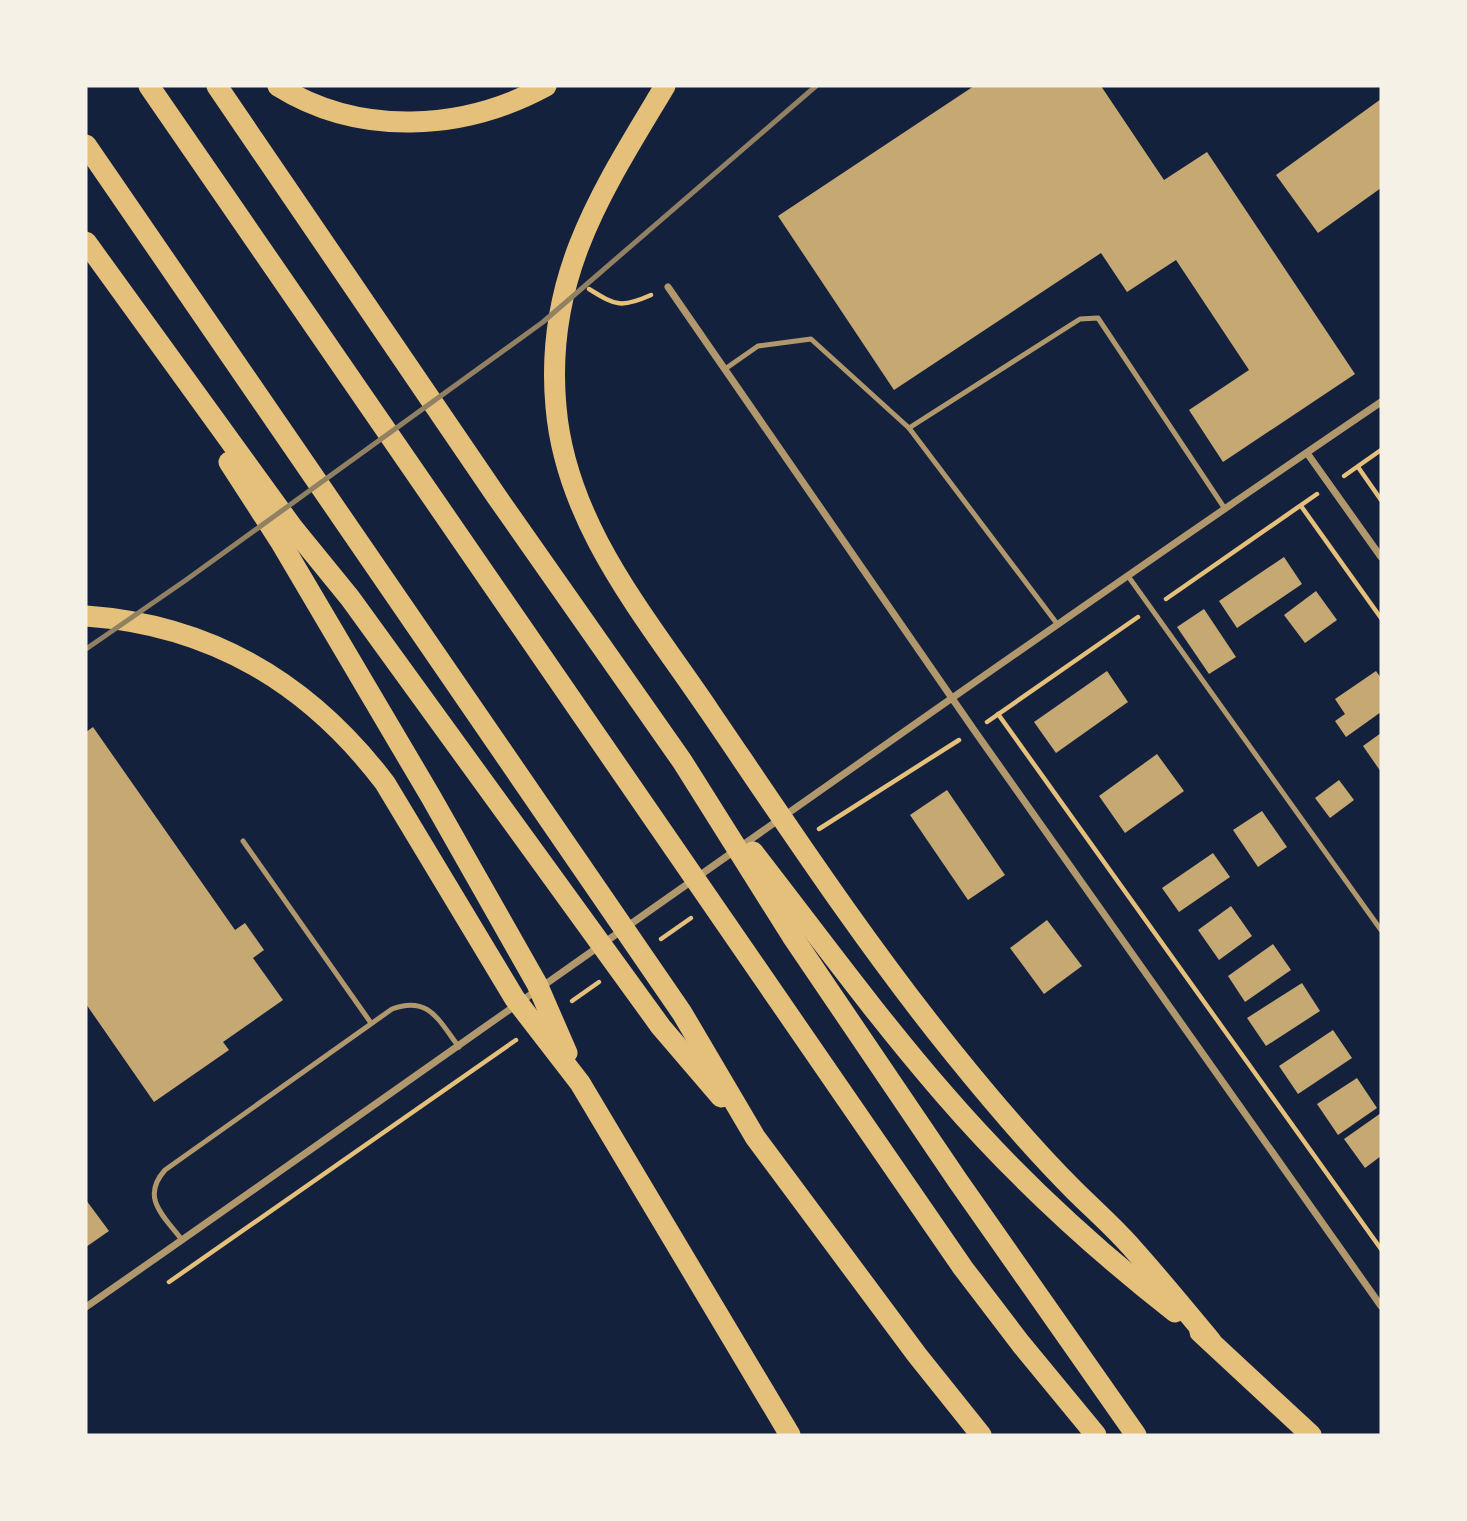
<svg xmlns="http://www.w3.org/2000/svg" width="1467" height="1521" font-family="'Work Sans',sans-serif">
<rect width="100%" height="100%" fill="#14213d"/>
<g fill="#c6a872">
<polygon points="974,86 1101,86 1164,180 1207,152 1355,374 1223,462 1189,410 1249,370 1176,260 1127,292 1101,253 894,390 778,216"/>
<polygon points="1381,99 1381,188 1318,233 1276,175"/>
<polygon points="1284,557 1302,584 1237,628 1219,601"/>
<polygon points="1316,591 1337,620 1305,643 1284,615"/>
<polygon points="1204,609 1236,657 1209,674 1177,627"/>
<polygon points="1107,671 1128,702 1056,753 1034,722"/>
<polygon points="1376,671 1381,678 1381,712 1346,737 1335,721 1345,714 1335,699"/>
<polygon points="93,727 235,930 245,923 264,950 253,958 283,1000 223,1042 229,1050 154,1102 86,1004 86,732"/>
<polygon points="1381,733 1381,772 1363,746"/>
<polygon points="1157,754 1184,791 1125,833 1099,796"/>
<polygon points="1339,780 1354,800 1330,818 1315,798"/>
<polygon points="947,790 1005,875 968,900 910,815"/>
<polygon points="1262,811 1287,847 1258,867 1233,830"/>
<polygon points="1213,853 1230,877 1179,912 1162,888"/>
<polygon points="1231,906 1252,936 1219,960 1198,930"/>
<polygon points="1047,920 1082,966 1044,994 1010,948"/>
<polygon points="1273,944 1291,970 1245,1002 1228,976"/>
<polygon points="1302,983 1320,1011 1266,1046 1247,1018"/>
<polygon points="1333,1030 1352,1058 1298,1094 1279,1066"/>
<polygon points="1357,1078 1377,1108 1338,1135 1317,1104"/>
<polygon points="1381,1113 1381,1156 1365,1168 1344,1139"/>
<polygon points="86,1200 109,1231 86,1247"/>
</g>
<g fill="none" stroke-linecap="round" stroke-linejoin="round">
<g stroke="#e5c07b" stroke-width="4.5">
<path d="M589,289C616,306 622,308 651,295"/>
<polyline points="1358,467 1381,500"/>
<polyline points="1344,476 1381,450"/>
<polyline points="1301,506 1381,618"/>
<polyline points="1166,599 1317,494"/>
<polyline points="998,714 1381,1249"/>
<polyline points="987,722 1138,617"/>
<polyline points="819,829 959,740"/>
<polyline points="661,939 691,918"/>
<polyline points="572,1001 599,982"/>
<polyline points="169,1282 516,1040"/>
</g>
<g stroke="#b1986c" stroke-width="5">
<polyline points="725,369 758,346 811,339 909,428 1058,625"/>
<polyline points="909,428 1080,319 1098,318 1225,509"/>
<polyline points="1128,576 1381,930"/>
<polyline points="243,841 371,1023"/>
<path d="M182,1240C164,1216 140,1198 165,1170L392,1009C429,995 439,1021 459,1047"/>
</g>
<g stroke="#b1986c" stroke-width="7">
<polyline points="668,287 974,730 1381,1306"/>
<polyline points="1307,453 1381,557"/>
<path d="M86,1307C518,1006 945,698 1381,402"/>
</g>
<g stroke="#e5c07b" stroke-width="21">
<polyline points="149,86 963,1268 1021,1344 1096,1435"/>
<polyline points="217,86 497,497 682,761 792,936 958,1181 1136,1435"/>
<path d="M278,86C360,137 463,131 546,86"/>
<path d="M665,86C602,191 544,277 556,407C566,525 646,617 710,712C789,828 866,945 955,1055C993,1102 1032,1148 1074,1190C1094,1210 1115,1228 1133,1249C1160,1279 1185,1310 1211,1341"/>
<polyline points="86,145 682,1013 755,1137 917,1355 981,1435"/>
<polyline points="86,242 293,528 350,598 661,1027 721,1097"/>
<polyline points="229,462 280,541 431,797 537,984 567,1053"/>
<path d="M86,616C212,625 309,683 385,783L515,999L580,1083L790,1435"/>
<path d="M753,852C816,933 877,1017 944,1094C1013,1174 1092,1247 1175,1312"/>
<polyline points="1200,1332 1311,1435"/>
</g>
<polyline stroke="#918062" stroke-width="5" points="86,649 186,580 543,322 816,86"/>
</g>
<rect width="1467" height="1521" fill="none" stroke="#f6f1e7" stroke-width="175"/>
</svg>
